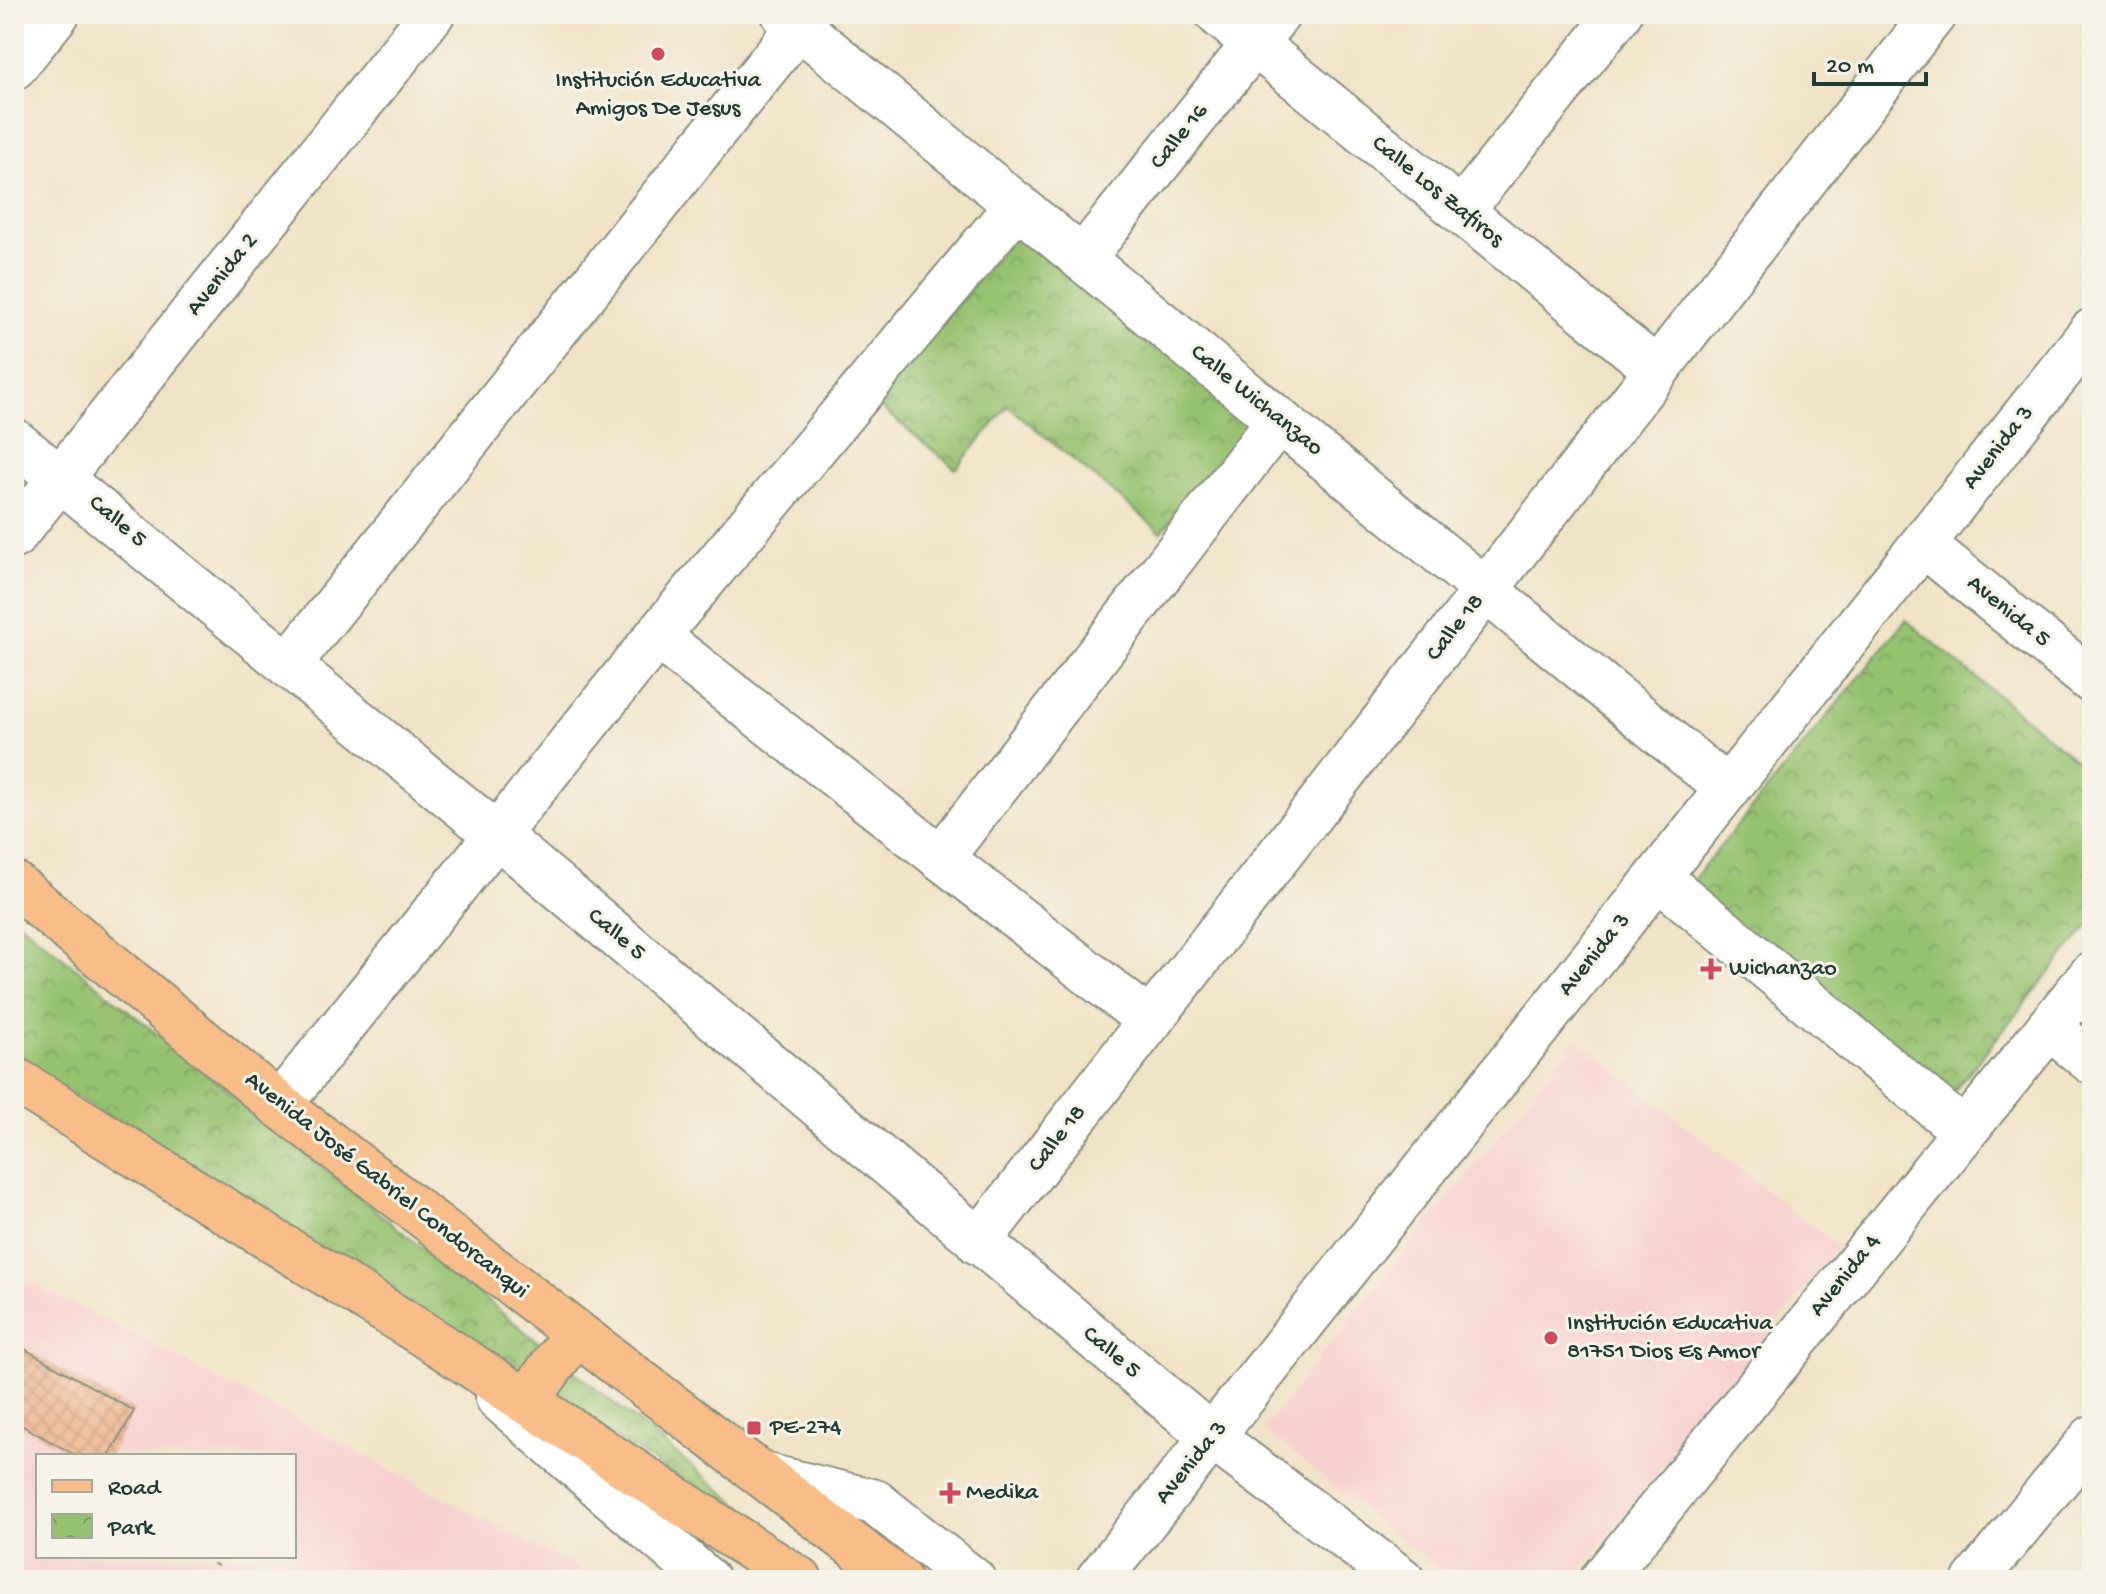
<svg xmlns="http://www.w3.org/2000/svg" width="2106" height="1594" font-family="'Gochi Hand',sans-serif">
<defs>
<pattern id="park-crowns" width="20" height="18" patternUnits="userSpaceOnUse" patternTransform="scale(2)"><rect width="20" height="18" fill="#96c270"/><path d="M2 6a3 3 0 1 1 6 0M12 15a3 3 0 1 1 6 0" fill="none" stroke="#7a9f5d"/></pattern>
<pattern id="building-cross-hatch" width="8" height="8" patternUnits="userSpaceOnUse" patternTransform="scale(2)"><rect width="8" height="8" fill="#f0ac81"/><path d="M0 0l8 8M0 8l8-8" fill="none" stroke="#c28d6a"/></pattern>
</defs>
<rect width="100%" height="100%" fill="#f7f3e8"/>
<filter id="ink" filterUnits="userSpaceOnUse"><feTurbulence type="fractalNoise" baseFrequency=".0125" numOctaves="2"/><feDisplacementMap in="SourceGraphic" scale="16" xChannelSelector="R" yChannelSelector="G"/><feConvolveMatrix kernelMatrix="1 2 1 2 8 2 1 2 1" color-interpolation-filters="sRGB"/></filter>
<filter id="wash" filterUnits="userSpaceOnUse"><feTurbulence type="fractalNoise" baseFrequency=".006" numOctaves="4" result="noise"/><feDisplacementMap in="SourceGraphic" scale="32" xChannelSelector="R" yChannelSelector="G"/><feGaussianBlur stdDeviation="1.8" result="paint"/><feColorMatrix in="noise" values="0 0 0 0 0 0 0 0 0 0 0 0 0 0 0 0 0 1.4 0 .05"/><feComposite in="paint" operator="in"/></filter>
<g filter="url(#wash)">
<rect width="100%" height="100%" fill="#f1e3c7"/>
<g fill="#f7d0cf" fill-rule="evenodd">
<polygon points="1576,1039 1838,1247 1571,1580 1453,1580 1263,1429"/>
<path d="M14,1274L288,1416L599,1580H14ZM38,1456H294V1556H38Z"/>
</g>
<g fill="url(#park-crowns)" stroke="#5a8052" stroke-width="2">
<polygon points="1022,227 1255,420 1161,532 1008,406 956,469 875,403"/>
<polygon points="1906,620 2092,773 2092,921 1948,1098 1688,886"/>
<polygon points="14,918 804,1557 14,1057"/>
</g>
<g id="blocks">
<polygon fill="url(#building-cross-hatch)" points="14,1343 134,1411 109,1456 77,1456 14,1421"/>
</g>
</g>
<g filter="url(#ink)">
<use href="#blocks" fill-opacity="0" stroke="#88907e" stroke-width="2"/>
<g fill="none" stroke-linecap="round" stroke-linejoin="round">
<g stroke="#88907e" stroke-width="48">
<g id="minor">
<polyline points="784,14 1728,789"/>
<polyline points="1218,14 1657,370"/>
<polyline points="14,67 57,14"/>
<polyline points="1461,211 1619,14"/>
<polyline points="1082,259 1278,14"/>
<polyline points="14,441 496,834 1212,1437 1402,1580"/>
<polyline points="14,536 432,14"/>
<polyline points="1923,544 2092,681"/>
<polyline points="657,636 1150,1021"/>
<polyline points="288,665 799,26"/>
<polyline points="941,858 1279,420"/>
<polyline points="1658,877 1963,1130"/>
<polyline points="2049,1027 2092,1062"/>
<polyline points="279,1105 657,636 1017,205"/>
<polyline points="978,1242 1934,14"/>
<polyline points="498,1398 707,1580"/>
<polyline points="767,1476 875,1502 973,1580"/>
<polyline points="1098,1580 2092,331"/>
<polyline points="1602,1580 2092,974"/>
<polyline points="1975,1580 2092,1438"/>
</g>
</g>
<g stroke="#88907e" stroke-width="48">
<polyline id="major" points="526,1402 576,1333"/>
</g>
<g stroke="#88907e" stroke-width="48">
<g id="highway">
<polyline points="14,884 279,1105 899,1580"/>
<polyline points="14,1079 437,1343 800,1580"/>
</g>
</g>
<polyline stroke="#88907e" stroke-width="5" stroke-dasharray="2 6" stroke-linecap="butt" points="208,1580 220,1556"/>
<use href="#minor" stroke="#fff" stroke-width="44"/>
<use href="#major" stroke="#f8bd89" stroke-width="44"/>
<use href="#highway" stroke="#f8bd89" stroke-width="44"/>
</g>
</g>
<g fill="#d1495b" stroke="#f7f3e8" stroke-width="3">
<circle cx="658" cy="54" r="8"/>
<path d="M1707 957h8v8h8v8h-8v8h-8v-8h-8v-8h8z"/>
<circle cx="1551" cy="1338" r="8"/>
<rect x="746" y="1420" width="16" height="16" rx="4"/>
<path d="M946 1481h8v8h8v8h-8v8h-8v-8h-8v-8h8z"/>
</g>
<g text-anchor="middle" dominant-baseline="central" stroke-width="6" stroke-linejoin="round" paint-order="stroke">
<g font-size="24" fill="#1f3d34" stroke="#f7f3e8" text-anchor="start">
<text x="658" y="81" text-anchor="middle">Institución Educativa<tspan x="658" dy="28">Amigos De Jesus</tspan></text>
<text x="1729" y="969">Wichanzao</text>
<text x="1567" y="1324">Institución Educativa<tspan x="1567" dy="28">81751 Dios Es Amor</tspan></text>
<text x="770" y="1428">PE-274</text>
<text x="966" y="1493">Medika</text>
</g>
<g font-size="24" fill="#1f3d34" stroke="#f7f3e8">
<text transform="translate(1180 137) rotate(-51)">Calle 16</text>
<text transform="translate(1437 192) rotate(39)">Calle Los Zafiros</text>
<text transform="translate(223 275) rotate(-51)">Avenida 2</text>
<text transform="translate(1256 401) rotate(39)">Calle Wichanzao</text>
<text transform="translate(1999 448) rotate(-52)">Avenida 3</text>
<text transform="translate(117 522) rotate(40)">Calle 5</text>
<text transform="translate(2008 612) rotate(39)">Avenida 5</text>
<text transform="translate(1456 628) rotate(-52)">Calle 18</text>
<text transform="translate(616 935) rotate(40)">Calle 5</text>
<text transform="translate(1595 955) rotate(-51)">Avenida 3</text>
<text transform="translate(1058 1139) rotate(-52)">Calle 18</text>
<text transform="translate(386 1186) rotate(38)">Avenida José Gabriel Condorcanqui</text>
<text transform="translate(1846 1276) rotate(-51)">Avenida 4</text>
<text transform="translate(1111 1353) rotate(40)">Calle 5</text>
<text transform="translate(1192 1463) rotate(-51)">Avenida 3</text>
</g>
</g>
<rect width="2106" height="1594" fill="none" stroke="#f7f3e8" stroke-width="48"/>
<rect x="36" y="1454" width="260" height="104" fill="#f7f3e8" stroke="#a1aaa0" stroke-width="2"/>
<rect x="52" y="1480" width="40" height="12" fill="#f8bd89" stroke="#a1aaa0" stroke-width="2"/>
<text x="108" y="1494" font-size="24" fill="#1f3d34">Road</text>
<rect x="52" y="1514" width="40" height="24" fill="url(#park-crowns)" stroke="#a1aaa0" stroke-width="2"/>
<text x="108" y="1534" font-size="24" fill="#1f3d34">Park</text>
<path d="M1814 72v12h112v-12" fill="none" stroke="#1f3d34" stroke-width="4"/>
<text x="1826" y="72" font-size="24" fill="#1f3d34" stroke="#f7f3e8" stroke-width="6" paint-order="stroke">20 m</text>
</svg>
